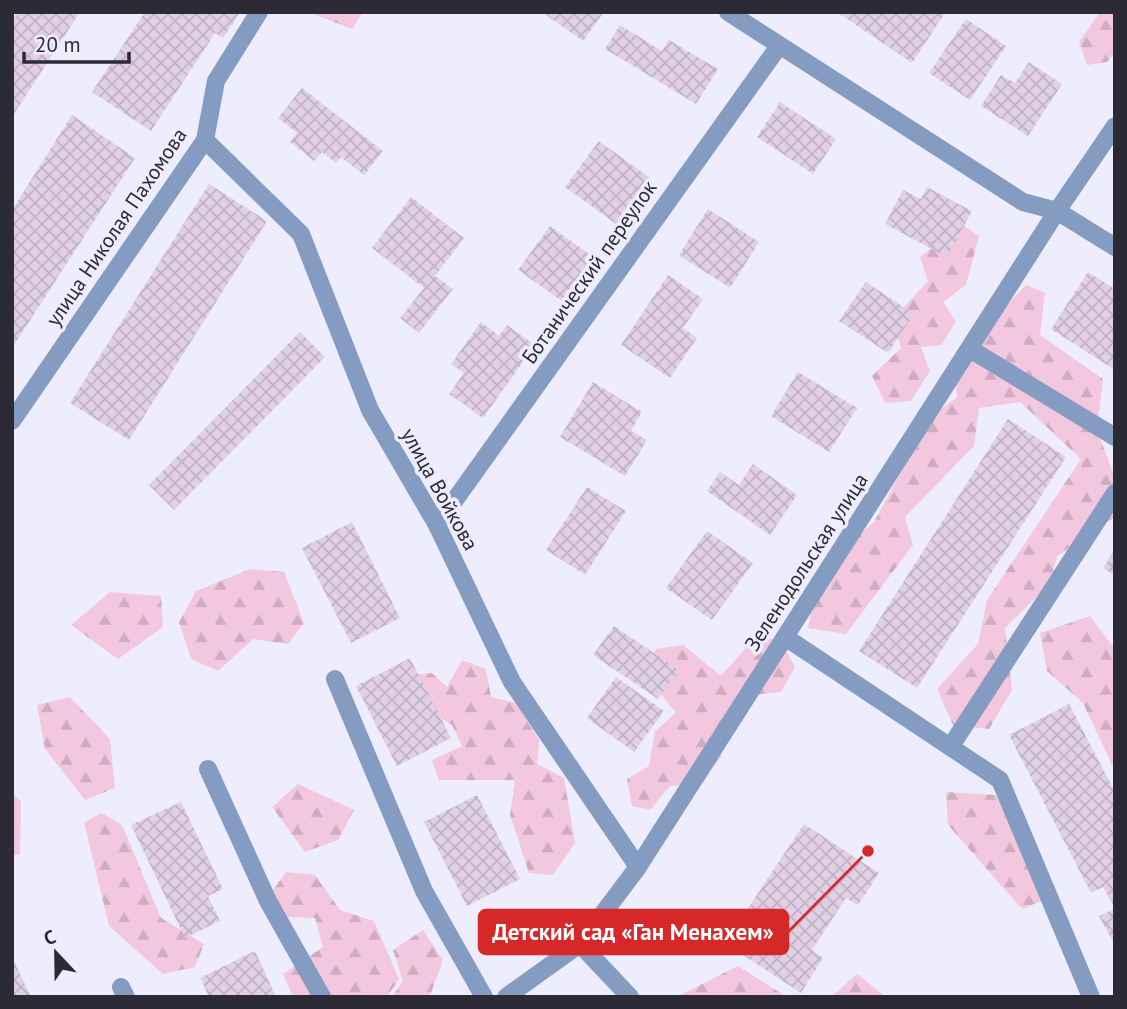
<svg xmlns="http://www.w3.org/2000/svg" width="1127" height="1009" font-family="'PT Sans',sans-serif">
<defs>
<pattern id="forest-firs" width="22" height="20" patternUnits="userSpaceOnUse" patternTransform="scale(1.75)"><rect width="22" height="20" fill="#f3c8de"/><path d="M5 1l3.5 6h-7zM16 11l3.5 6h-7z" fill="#d0acbf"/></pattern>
<pattern id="building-cross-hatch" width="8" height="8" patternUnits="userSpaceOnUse" patternTransform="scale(1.75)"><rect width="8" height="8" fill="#e1cfe6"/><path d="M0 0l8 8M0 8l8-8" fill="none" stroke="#c1b2c6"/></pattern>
</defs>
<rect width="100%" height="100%" fill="#eeedfd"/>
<g fill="url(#forest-firs)">
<polygon points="308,12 363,12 352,29"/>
<polygon points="1100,12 1115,12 1115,53 1107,62 1087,65 1079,42"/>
<polygon points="961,224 979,236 966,285 943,302 956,322 941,345 921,347 930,371 911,401 885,403 872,376 901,348 892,320 928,281 920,257"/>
<polygon points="1026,285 1045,293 1040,335 1103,379 1097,430 1115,478 1115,517 1057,556 1050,584 1005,628 1012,690 989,729 953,725 937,689 978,644 987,600 1081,459 1020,402 979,408 974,446 905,517 913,545 846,634 808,628 820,568 874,522 931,417 957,397 954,361"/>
<polygon points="250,569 284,572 304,623 288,644 253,639 218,671 191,659 179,622 196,591"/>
<polygon points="110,592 161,596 163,627 118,659 71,625"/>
<polygon points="1090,616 1115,649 1115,771 1083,703 1047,671 1040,633"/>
<polygon points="779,638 795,667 781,692 744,696 743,722 720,734 721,756 701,785 670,786 650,810 632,806 627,779 649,766 655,731 676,713 645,674 656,649 683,645 721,676 752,641"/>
<polygon points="462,660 486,669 491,697 516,703 539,740 537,764 564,778 575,843 553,875 529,873 510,815 515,780 439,780 432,760 462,746 452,725 413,700 412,675 432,673 447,687"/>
<polygon points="70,697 110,739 115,788 85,800 45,749 37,705"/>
<polygon points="298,784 354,810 338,840 305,852 272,807"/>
<polygon points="12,792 21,802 20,854 12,856"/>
<polygon points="946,792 996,795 1044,900 1022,909 948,825"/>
<polygon points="102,813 122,825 161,918 204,944 195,967 163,974 109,926 84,822"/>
<polygon points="286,872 315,875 340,910 374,921 399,979 387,997 293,997 283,974 323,947 315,918 285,917 273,890"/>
<polygon points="423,930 443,960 431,993 427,997 392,997 403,981 393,950"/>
<polygon points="738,966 787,997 676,997"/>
<polygon points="857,974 886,997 831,997"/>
</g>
<g fill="url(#building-cross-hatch)">
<polygon points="18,12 80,12 12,117 12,20"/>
<polygon points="145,12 240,12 223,38 215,33 151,131 92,92"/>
<polygon points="548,12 604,12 583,41 546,15"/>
<polygon points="837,12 943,12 945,13 912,63"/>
<polygon points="966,19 1006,46 970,100 929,73"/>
<polygon points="620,25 662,51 669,40 718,69 696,104 605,49"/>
<polygon points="1029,62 1062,84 1028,136 981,106 1001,75 1015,83"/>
<polygon points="302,88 383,151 364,175 341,157 336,163 322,152 314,161 290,142 297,133 278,118"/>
<polygon points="780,102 836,139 813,174 757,137"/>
<polygon points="72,115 135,158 12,348 12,210"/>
<polygon points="599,141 650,178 616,224 565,187"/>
<polygon points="209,184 267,221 129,440 70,403"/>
<polygon points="927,187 972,211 947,257 885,224 903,190 921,199"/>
<polygon points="411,197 464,238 435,276 453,289 419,333 400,318 424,288 372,248"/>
<polygon points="708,209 759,242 730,288 679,255"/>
<polygon points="550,226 593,257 562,301 518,270"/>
<polygon points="1088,272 1115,289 1115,370 1051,329"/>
<polygon points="668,275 703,299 683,328 697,338 670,378 621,345"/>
<polygon points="866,282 914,314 888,353 839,321"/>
<polygon points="481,322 499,336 507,325 535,345 483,418 449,394 464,373 451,364"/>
<polygon points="300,332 325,357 174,510 149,485"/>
<polygon points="798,372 857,408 829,452 771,416"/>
<polygon points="593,382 642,412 631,431 647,440 625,476 560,437"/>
<polygon points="1008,419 1066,457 917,688 859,651"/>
<polygon points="753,464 797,495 770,535 707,491 720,472 739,485"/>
<polygon points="587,487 626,511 585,575 546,550"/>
<polygon points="352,522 400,618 351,643 302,548"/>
<polygon points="707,531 753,563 712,620 666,588"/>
<polygon points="1115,549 1115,576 1103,568"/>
<polygon points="614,626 679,670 658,699 593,655"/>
<polygon points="410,658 451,738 397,766 356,686"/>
<polygon points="616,677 664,711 634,752 587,718"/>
<polygon points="1069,704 1115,792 1115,908 1103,887 1091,893 1009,735"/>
<polygon points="477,795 520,879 467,906 424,822"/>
<polygon points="181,802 223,889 208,896 220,921 185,938 131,825"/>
<polygon points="804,824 879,873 858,905 846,898 812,950 823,958 801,993 725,943"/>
<polygon points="1115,909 1115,946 1099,916"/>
<polygon points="255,951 276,997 209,997 200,978"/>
<polygon points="12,957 31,997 12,997"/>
</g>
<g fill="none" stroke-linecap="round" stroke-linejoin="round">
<g stroke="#859cc2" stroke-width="18">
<polyline points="728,12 1023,202 1057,211 1115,247"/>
<polyline points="205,140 301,234 370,410 437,525 512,682 638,867"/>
<polyline points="970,349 1115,437"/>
<polyline points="12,421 205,140 216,81 259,12"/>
<polyline points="437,525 779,46"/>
<polyline points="785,637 1000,780 1091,997"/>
<polyline points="335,679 424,891 484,997"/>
<polyline points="951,746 1115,493"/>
<polyline points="208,769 268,901 322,997"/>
<polyline points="580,944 630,997"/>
<polyline points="121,987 126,997"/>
<polyline points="506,997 580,944 638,867 1057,211 1115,126"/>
</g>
</g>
<g text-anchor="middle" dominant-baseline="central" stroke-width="7" stroke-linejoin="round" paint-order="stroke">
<g font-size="21" fill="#2c2b35" stroke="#eeedfd">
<text transform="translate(116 227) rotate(-56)">улица Николая Пахомова</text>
<text transform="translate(589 272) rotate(-55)">Ботанический переулок</text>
<text transform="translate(440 489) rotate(61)">улица Войкова</text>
<text transform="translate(806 562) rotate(-57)">Зеленодольская улица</text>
</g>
</g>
<path fill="none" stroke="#d62828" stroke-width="2.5" d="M868 851L788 932"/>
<circle fill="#d62828" stroke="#eeedfd" stroke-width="2.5" cx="868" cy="851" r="7"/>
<rect fill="#d62828" stroke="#d62828" stroke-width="2.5" x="479" y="910" width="309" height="44" rx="7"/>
<g font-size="23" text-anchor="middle" font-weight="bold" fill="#fff">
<text x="633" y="940">Детский сад «Ган Менахем»</text>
</g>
<rect width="1127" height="1009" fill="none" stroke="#2c2b35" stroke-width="28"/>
<g transform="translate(56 953) rotate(338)" stroke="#eeedfd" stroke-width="5" paint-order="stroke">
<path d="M0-5L12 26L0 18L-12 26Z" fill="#2c2b35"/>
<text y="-10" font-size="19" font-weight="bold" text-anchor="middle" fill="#2c2b35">С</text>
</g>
<path d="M24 52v10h105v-10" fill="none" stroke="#2c2b35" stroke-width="3.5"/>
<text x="35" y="52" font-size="21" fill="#2c2b35" stroke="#eeedfd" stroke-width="5" paint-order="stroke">20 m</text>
</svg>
